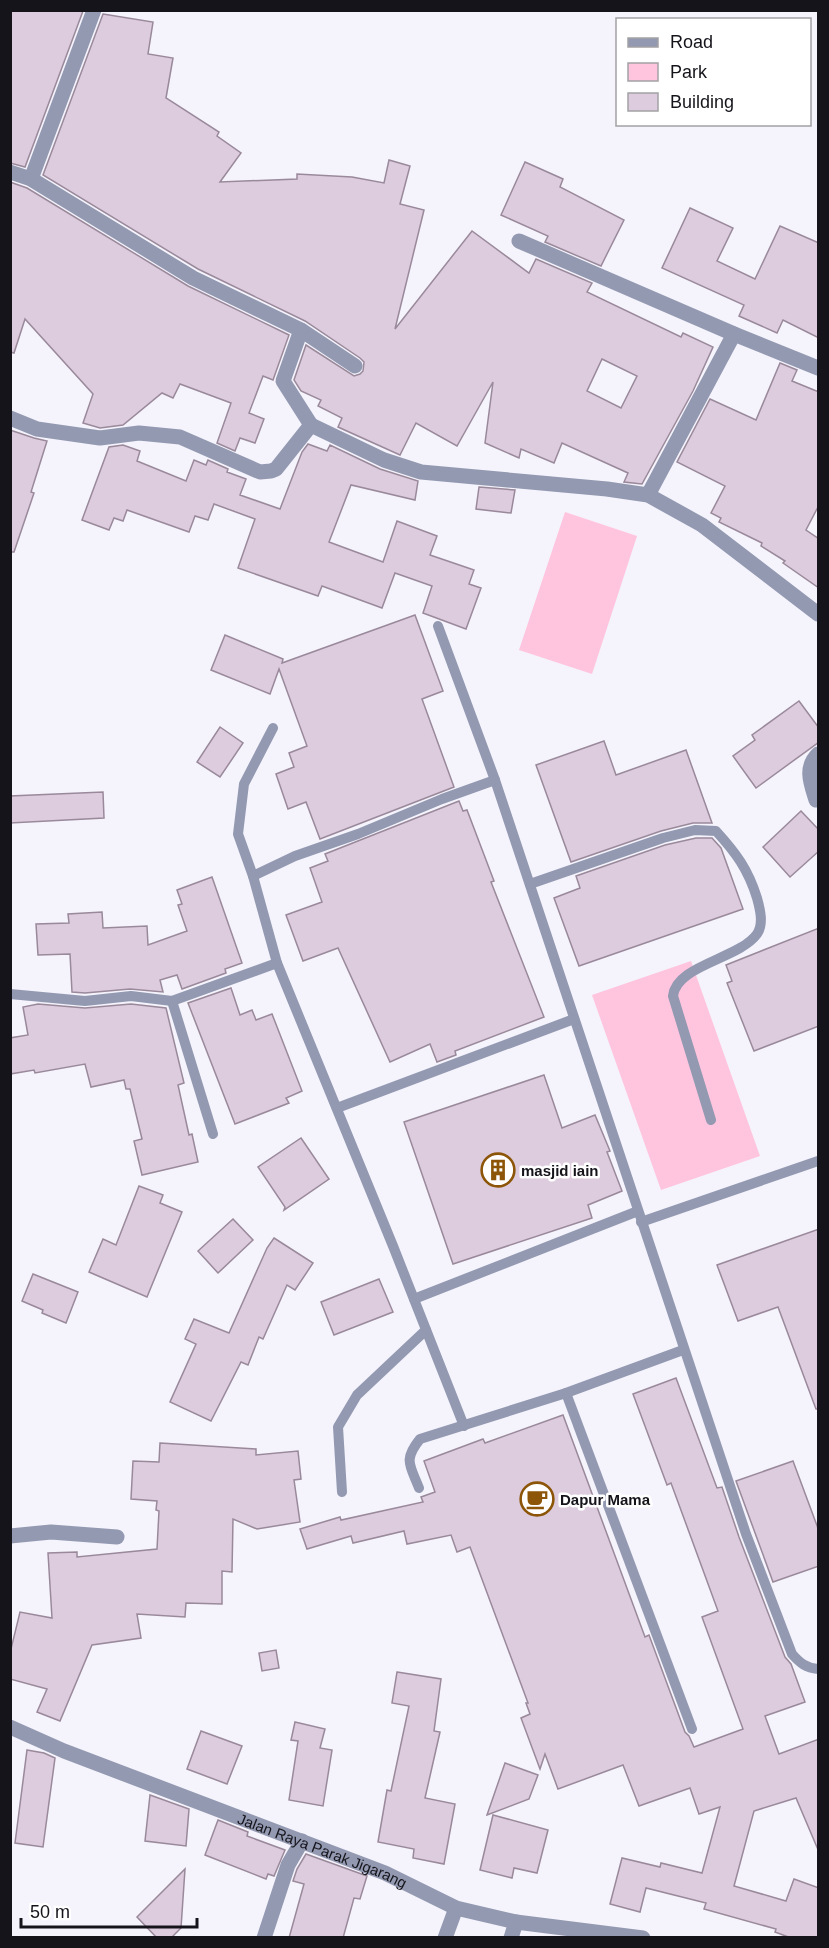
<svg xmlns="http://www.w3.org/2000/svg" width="829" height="1948" font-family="Helvetica,sans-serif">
<rect width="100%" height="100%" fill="#f5f3fc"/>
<g fill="#ffc5df">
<polygon points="565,512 637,536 592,674 519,650"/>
<polygon points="691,961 760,1156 661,1190 592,995"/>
</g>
<g fill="#ddccde" stroke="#99899a" stroke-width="1.5" fill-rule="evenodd">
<polygon points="10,10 83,11 25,167 10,163"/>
<path d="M103,14L153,22L148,54L173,58L166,98L219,132L217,136L241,153L220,182L297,179V174L352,177L384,183L389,160L410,166L400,204L424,210L395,329L472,231L529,273L536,259L592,283L587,292L681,337L683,333L713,347L693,391L642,484L624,482L628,473L562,443L554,463L521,449L519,458L485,443L493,382L457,446L416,423L400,455L338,427L342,418L318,406L321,400L301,391L294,380L306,345L354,376L360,374L363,371L364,362L360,358L305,321L198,269L43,175ZM602,359L637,376L621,408L587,391Z"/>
<polygon points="525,162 563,179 560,187 624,220 601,266 545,242 548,236 501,215"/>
<polygon points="10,182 27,188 188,286 289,335 273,380 263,376 249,413 264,419 255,443 240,438 235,451 217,443 231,403 180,384 173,398 162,393 123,425 100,428 83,423 93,394 25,319 14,353 10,352"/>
<polygon points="690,208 733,228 717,261 755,279 780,226 819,243 819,338 783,320 777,333 739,316 744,305 662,268"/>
<polygon points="780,363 797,370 792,381 819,392 819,505 806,530 819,539 819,588 783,563 785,561 761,546 762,543 719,522 721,518 711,513 725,486 677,462 710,399 756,420"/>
<polygon points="10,430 34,438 47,441 31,492 34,493 14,552 10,552"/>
<polygon points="308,444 327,451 330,445 380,469 418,481 415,500 351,485 329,542 383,562 397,521 437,536 430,555 474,570 469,584 481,588 466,629 423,613 432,586 395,573 382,608 322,586 318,596 238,568 255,519 214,504 208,520 195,516 189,532 127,510 123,521 114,518 109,530 82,520 109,447 123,445 140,451 137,461 186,481 194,460 206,465 208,460 210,461 228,469 227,472 246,479 240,495 280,509 302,452"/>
<polygon points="479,487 515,490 511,513 476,509"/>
<polygon points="415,615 443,691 422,699 454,787 320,839 306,802 288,809 276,774 294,767 289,753 307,746 279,669 270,694 211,670 225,635 283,659 282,663"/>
<polygon points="799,701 819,728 819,742 756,788 733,756 755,740 752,735"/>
<polygon points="220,727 243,743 220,777 197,762"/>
<polygon points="604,741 616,775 686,750 712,823 693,823 661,831 571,862 536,765"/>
<polygon points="103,792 104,818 10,823 10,796"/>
<polygon points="459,801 463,811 467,810 494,881 491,882 544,1017 455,1051 456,1055 437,1062 430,1044 390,1062 338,948 303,961 286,915 322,902 310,868 328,861 325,854"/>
<polygon points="801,811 819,830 819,851 790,877 763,847"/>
<polygon points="696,838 712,838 721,848 743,909 579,966 554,898 580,888 576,876 665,845"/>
<polygon points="212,877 242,963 225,969 226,973 182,989 177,975 160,980 163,992 130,989 85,993 72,992 70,954 38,955 36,924 69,923 68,914 102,912 103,928 147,926 148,945 187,931 178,905 182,904 177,890"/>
<polygon points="819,928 819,1026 754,1051 727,983 732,981 726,965"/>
<polygon points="231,988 240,1015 252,1010 256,1020 272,1014 302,1091 286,1098 289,1103 235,1124 188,1003"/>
<polygon points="38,1004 85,1008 131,1004 166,1008 184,1083 178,1085 189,1135 192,1134 198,1162 142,1175 134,1141 142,1139 130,1089 126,1089 124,1080 91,1087 85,1064 35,1073 34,1070 10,1074 10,1038 28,1035 23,1007"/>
<polygon points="544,1075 562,1128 595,1115 610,1151 607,1152 622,1191 588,1205 592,1218 453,1264 404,1122"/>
<polygon points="301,1138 329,1179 284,1210 285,1207 258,1167"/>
<polygon points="139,1186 163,1195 160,1203 182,1212 147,1297 89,1272 103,1239 116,1245"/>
<polygon points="233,1219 253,1240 218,1273 198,1251"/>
<polygon points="819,1229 819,1409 816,1409 778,1307 738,1321 717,1265"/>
<polygon points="274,1238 313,1263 295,1290 287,1285 263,1339 259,1337 248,1365 241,1362 211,1421 170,1402 196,1344 185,1339 194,1319 229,1333 267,1248"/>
<polygon points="33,1274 78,1292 66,1323 42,1313 43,1310 22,1301"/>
<polygon points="379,1279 393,1312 334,1335 321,1302"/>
<polygon points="676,1378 717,1488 722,1487 739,1537 785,1657 791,1664 805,1702 765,1716 779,1754 819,1739 819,1852 796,1798 754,1811 734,1886 786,1901 794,1879 819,1888 819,1938 791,1938 775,1932 776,1929 704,1909 706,1903 646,1888 640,1912 610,1904 622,1858 660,1867 661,1863 702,1873 720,1807 699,1814 690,1788 639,1806 623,1765 558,1789 545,1754 540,1769 521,1718 530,1714 526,1703 528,1703 470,1547 457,1552 451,1535 407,1544 404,1531 353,1543 351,1536 307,1549 300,1529 340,1517 341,1520 423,1502 421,1497 435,1492 424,1461 483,1439 485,1443 563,1415 645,1637 649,1635 685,1732 689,1736 694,1747 743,1729 702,1617 718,1611 671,1483 667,1485 633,1394"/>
<polygon points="160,1443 256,1449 256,1455 298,1451 301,1479 294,1480 300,1522 257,1529 233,1519 232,1572 222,1571 222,1604 186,1603 185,1617 137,1614 141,1638 92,1645 60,1721 37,1712 47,1689 10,1679 10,1653 20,1612 52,1618 48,1553 77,1552 77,1557 157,1549 159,1511 156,1510 157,1501 131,1499 133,1461 159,1462"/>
<polygon points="793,1461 819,1531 819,1566 773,1582 736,1481"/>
<polygon points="276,1650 279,1668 262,1671 259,1653"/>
<polygon points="397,1672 441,1679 434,1731 440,1732 425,1798 455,1804 444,1864 413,1858 414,1849 378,1842 387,1790 391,1791 409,1706 392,1703"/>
<polygon points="295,1722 325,1729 320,1748 332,1750 323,1806 289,1800 298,1741 291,1740"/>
<polygon points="201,1731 242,1746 227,1784 187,1769"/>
<polygon points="27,1750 44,1753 55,1758 43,1847 15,1843"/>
<polygon points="505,1763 538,1775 529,1799 487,1815"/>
<polygon points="150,1795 189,1809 186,1846 145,1841"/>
<polygon points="493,1815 548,1830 537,1873 514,1868 512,1878 480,1870"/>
<polygon points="218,1820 248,1832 247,1836 285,1850 274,1876 268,1874 266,1879 205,1855"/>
<polygon points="306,1854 367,1876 360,1899 354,1898 343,1938 289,1938 304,1884 293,1881 297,1869"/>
<polygon points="185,1869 181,1928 171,1938 157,1938 137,1917"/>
</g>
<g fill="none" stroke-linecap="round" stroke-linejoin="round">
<g stroke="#9299b1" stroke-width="10">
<path d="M438,626L495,780L746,1534L792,1654C800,1663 806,1668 818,1669"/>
<polyline points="273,728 244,784 238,834 253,876 277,963 393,1246 464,1426"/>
<polyline points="253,876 295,856 358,834 442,799 495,780"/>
<path d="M530,884L663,838L695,830L716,831C736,853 748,869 757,898C760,909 764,924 757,934C739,959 676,965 673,996L711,1120"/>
<polyline points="10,994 85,1001 131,996 172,1001 277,963"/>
<polyline points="172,1001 213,1134"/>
<polyline points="337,1108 574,1019"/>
<polyline points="641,1222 818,1161"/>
<polyline points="414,1299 638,1211"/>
<polyline points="566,1393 692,1729"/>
<path d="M419,1488C410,1465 403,1460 420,1439L566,1393L683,1350"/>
<polyline points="342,1492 338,1427 357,1395 426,1330"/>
</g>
<g stroke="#9299b1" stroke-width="15">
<polyline points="10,172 31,179 193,278 301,330 355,366"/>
<polyline points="31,179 94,10"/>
<polyline points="519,241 734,334 818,368"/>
<polyline points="301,330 283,381 311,425"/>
<polyline points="10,418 37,429 100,438 139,433 180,437 260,472 271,471 276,469 311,425 384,460 421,472 607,489 648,495 702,525 818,614"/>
<polyline points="648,495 734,334"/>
<path d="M816,800C811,784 804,768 818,754"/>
<polyline points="10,1536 51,1532 117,1537"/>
<polyline points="264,1938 288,1865 302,1841"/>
<polyline points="445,1938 456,1908"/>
<polyline points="511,1938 516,1922"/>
</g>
<path stroke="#9299b1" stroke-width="15" id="s1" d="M10,1727L64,1751L385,1873L456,1908L516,1922L643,1938"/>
</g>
<defs>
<g id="building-ring" transform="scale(1.725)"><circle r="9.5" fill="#fff" stroke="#8c5508" stroke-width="1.5"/><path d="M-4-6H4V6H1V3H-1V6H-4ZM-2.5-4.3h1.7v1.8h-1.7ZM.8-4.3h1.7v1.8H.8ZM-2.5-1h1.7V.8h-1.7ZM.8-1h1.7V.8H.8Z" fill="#8c5508"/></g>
<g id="cafe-ring" transform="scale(1.725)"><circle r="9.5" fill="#fff" stroke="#8c5508" stroke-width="1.5"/><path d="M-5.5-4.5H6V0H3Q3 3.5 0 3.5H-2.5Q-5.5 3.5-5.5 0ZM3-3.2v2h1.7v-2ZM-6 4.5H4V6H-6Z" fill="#8c5508"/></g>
</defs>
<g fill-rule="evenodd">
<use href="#building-ring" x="498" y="1170"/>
<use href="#cafe-ring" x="537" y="1499"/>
</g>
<g text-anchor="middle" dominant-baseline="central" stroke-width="5" stroke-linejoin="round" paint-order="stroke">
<g font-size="15" font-weight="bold" fill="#16141b" stroke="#fff" text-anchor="start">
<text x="521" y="1170">masjid iain</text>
<text x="560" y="1499">Dapur Mama</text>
</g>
<g font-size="15" fill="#16141b" stroke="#fff">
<text stroke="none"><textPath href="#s1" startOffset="336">Jalan Raya Parak Jigarang</textPath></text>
</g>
</g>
<rect width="829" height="1948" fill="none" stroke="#16141b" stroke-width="24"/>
<rect x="616" y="18" width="195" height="108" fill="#ffffff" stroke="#a2a1a4" stroke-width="1.5"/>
<rect x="628" y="38" width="30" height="9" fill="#9299b1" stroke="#a2a1a4" stroke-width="1.5"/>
<text x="670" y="48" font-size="18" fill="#16141b">Road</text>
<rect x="628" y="63" width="30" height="18" fill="#ffc5df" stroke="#a2a1a4" stroke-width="1.5"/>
<text x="670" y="78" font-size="18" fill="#16141b">Park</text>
<rect x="628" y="93" width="30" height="18" fill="#ddccde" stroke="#a2a1a4" stroke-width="1.5"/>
<text x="670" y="108" font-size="18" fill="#16141b">Building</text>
<path d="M21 1918v9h176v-9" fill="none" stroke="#16141b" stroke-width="3"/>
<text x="30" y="1918" font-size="18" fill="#16141b" stroke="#ffffff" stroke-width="4.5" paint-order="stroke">50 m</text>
</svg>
